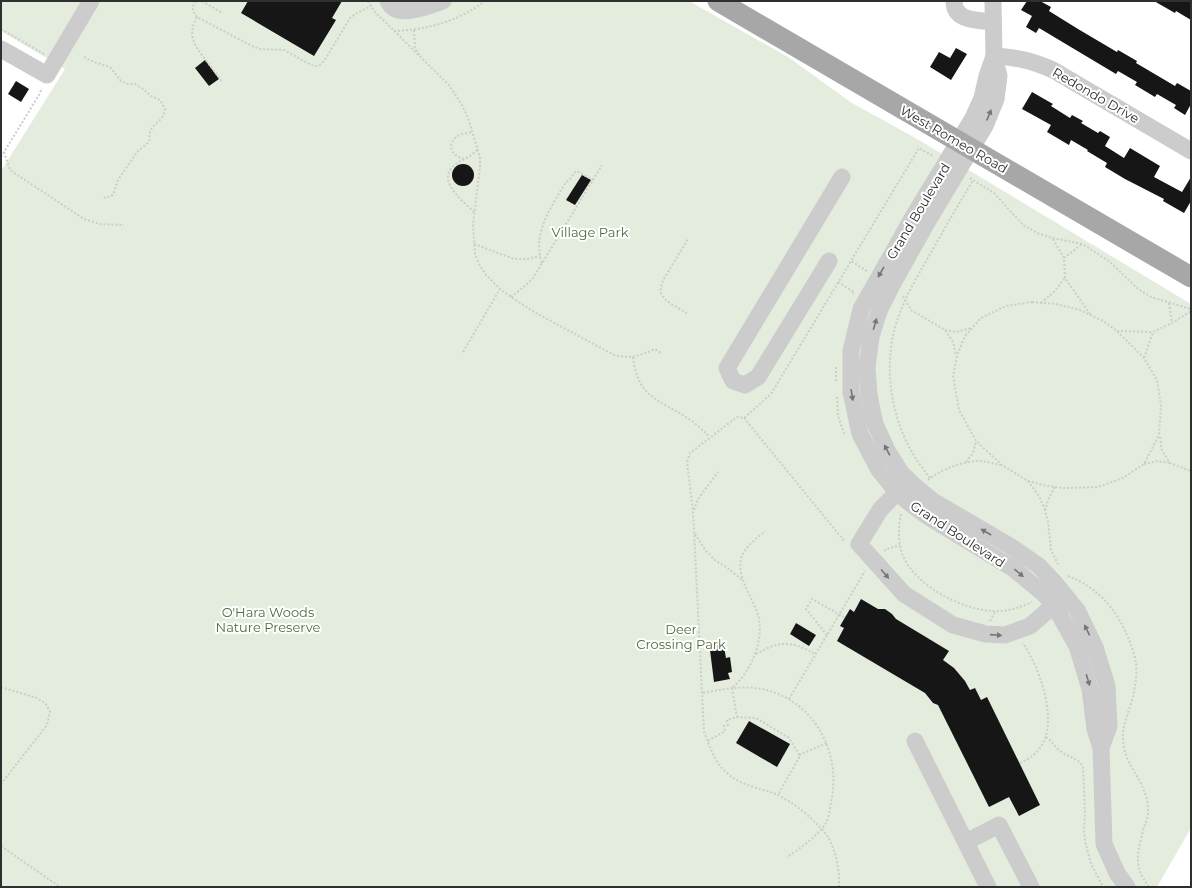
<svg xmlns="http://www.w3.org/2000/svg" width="1192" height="888" font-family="Montserrat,sans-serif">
<rect width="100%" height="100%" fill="#fff"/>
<polygon fill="#e4eddd" points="1,1 689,1 788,57 852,103 919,140 1191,304 1191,828 1157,887 1,887 1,171 65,69 1,31"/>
<g fill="#161616">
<polygon points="248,1 342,1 332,18 336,20 314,56 241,13"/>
<polygon points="1027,1 1040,1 1051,7 1049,11 1078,29 1117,52 1118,50 1137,61 1136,63 1175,86 1177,83 1191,91 1191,104 1185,115 1174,108 1176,105 1157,94 1155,97 1135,85 1137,82 1118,71 1116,74 1039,28 1036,33 1026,27 1032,16 1021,10"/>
<polygon points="1154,1 1191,1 1191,20 1176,11 1175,13"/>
<polygon points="956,48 967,54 951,80 930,67 939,52 950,58"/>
<polygon points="205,60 219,79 209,86 195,68"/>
<polygon points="16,81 29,89 21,102 8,94"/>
<polygon points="1032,92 1053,104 1051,106 1070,118 1072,115 1083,121 1081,123 1098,133 1100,131 1110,137 1105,146 1124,158 1130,148 1160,166 1154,177 1182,192 1191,177 1191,201 1184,213 1163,201 1164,199 1125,179 1105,167 1107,163 1087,151 1088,150 1071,140 1069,145 1047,132 1051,125 1022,109"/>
<circle cx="463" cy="175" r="11"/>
<polygon points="582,175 591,180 575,205 566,200"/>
<polygon points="861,599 878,609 885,609 892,614 896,619 949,651 943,660 954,668 965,681 970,690 975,688 981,700 987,697 1040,805 1019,816 1009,797 989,807 938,705 933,703 925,693 837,641 844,628 840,626 850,609 854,612"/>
<polygon points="796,623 816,635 809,646 790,634"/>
<polygon points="723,641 726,658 730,657 732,672 728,673 730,679 714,682 709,642"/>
<polygon points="749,721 790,744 777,767 736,743"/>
</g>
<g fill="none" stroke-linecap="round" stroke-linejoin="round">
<g stroke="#ccc" stroke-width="2" stroke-dasharray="2 2" stroke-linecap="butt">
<polyline points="196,1 193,6 193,11 197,17 252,46 260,49 284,50 311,65 317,66 321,64 326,58 350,18 357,13 371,6"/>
<polyline points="202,1 222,13"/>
<path d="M368,1L374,11L449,85L462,105L468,118L480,157V167L473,224L475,254L479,264L486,275L500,289L511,297L536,313L614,355C630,359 640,356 655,349L662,354"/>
<path d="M197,17C187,35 194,45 205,59C211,67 217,74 222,82"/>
<polyline points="1,29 44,54"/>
<polyline points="414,30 415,47 419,55"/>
<path d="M394,31C427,30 459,21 485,1"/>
<path d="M84,57L94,62L110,67L121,81L128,84H135L143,89L151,96L160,100L165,109C163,123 153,122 150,132C149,135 150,139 149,142L137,152L118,180L113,195L106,198L103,197"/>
<polyline points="4,152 10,170 84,219 100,224 124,225"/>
<polyline points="1,157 39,95 42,88"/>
<path d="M464,159C454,157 446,147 455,138C459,134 467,133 473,132"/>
<polyline points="970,178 995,194 1023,225 1037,233 1053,238 1082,244 1092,250 1110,262 1138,289 1151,297 1191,309"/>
<path d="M474,212C463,201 435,180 455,165C459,161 464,160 468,157C472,155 475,152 478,149"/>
<polyline points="1053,239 1064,258 1065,278 1090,314"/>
<polyline points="474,244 514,259 527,259 540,256"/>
<polyline points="1064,258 1082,244"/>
<path d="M542,263C532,233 551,207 566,182C571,180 572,174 577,171L593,180"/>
<polyline points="867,271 851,261 919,148 933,156"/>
<polyline points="838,282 854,292 853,294"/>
<polyline points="903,296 911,310 945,330 953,342 956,355"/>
<polyline points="511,297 526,285 533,278 602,165"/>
<polygon points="1032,302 1056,304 1080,310 1103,321 1117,331 1144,358 1157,380 1161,405 1159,435 1144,464 1123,478 1098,487 1064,488 1046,486 1028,481 1002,465 976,441 959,410 953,376 957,356 965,336 981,318 1006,306"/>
<polyline points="1041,303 1054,292 1065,278"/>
<polyline points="1169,303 1172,323"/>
<path d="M687,313C679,308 664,302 661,293C660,288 662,284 663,280L688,239"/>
<polyline points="945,330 956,332 971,328"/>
<polyline points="1117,331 1153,332"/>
<polyline points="463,352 500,289"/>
<path d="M633,357C638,399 659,399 689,419C697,424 703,431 710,437"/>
<polyline points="1144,358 1153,332 1172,323 1191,311"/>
<polyline points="836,367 836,383"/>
<polyline points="837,397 838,416 845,436"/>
<polyline points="744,418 845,542"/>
<polyline points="1160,437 1162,451 1170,463 1191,471"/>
<polyline points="966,462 973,453 976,441"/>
<polyline points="1144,464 1157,461 1170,463"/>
<path d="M930,478C922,468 914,457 908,445C890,409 884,364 896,324C904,298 918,275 932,251C945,227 959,204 973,180"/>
<path d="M928,480C941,469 966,460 982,461C988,462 995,464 1001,465"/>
<polyline points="1028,481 1039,496 1045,510"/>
<polyline points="1055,487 1048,500 1045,511 1048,521 1051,550 1058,564"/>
<polyline points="694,510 698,499 718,472"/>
<path d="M901,514C898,527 898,544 903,556C916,586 962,610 994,611C1008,612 1020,607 1032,602"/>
<polyline points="695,534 706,551 715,560 729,569 743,581"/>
<polyline points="884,551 887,549 900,545"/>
<path d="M1068,576C1099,588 1117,610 1129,640C1132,647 1135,656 1136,663C1137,672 1136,682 1134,691C1132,707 1121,724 1123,741C1124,749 1126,757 1130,764C1138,779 1149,794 1148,812C1148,817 1146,822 1144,827C1138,851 1132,865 1149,887"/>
<polyline points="990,621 995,612"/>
<polyline points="827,635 806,609 812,599 844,617"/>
<path d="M756,654C779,641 791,640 815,654"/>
<polyline points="1,687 37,698 46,704 50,712 47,725 1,784"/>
<path d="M733,687C752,671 766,636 757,612C751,595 737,578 741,559C744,547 756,539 765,531"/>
<polyline points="732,688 737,717"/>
<path d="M703,693C729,688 752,683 778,694C820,711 841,759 831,802C830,809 829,817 826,823C819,835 798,850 787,857"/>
<polyline points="789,699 865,571"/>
<path d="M1046,737C1052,741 1054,746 1060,751C1067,757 1078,757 1083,767L1085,814L1084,829L1085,841L1091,864L1103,887"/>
<polyline points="708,741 725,731 724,726 728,725 727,720 737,717 756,718 789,738 800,756 778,795"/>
<polyline points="799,755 827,743"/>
<path d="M1020,763C1029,759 1038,753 1043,743C1057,716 1039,667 1023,643"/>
<polyline points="1,846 60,887"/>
<path d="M839,887C840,871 836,851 828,837C818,822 792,801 776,794C760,788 742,786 728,774C714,762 711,749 704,732L693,511L687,462L690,453L737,417L744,418L771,394L851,261"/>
</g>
<g stroke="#ccc" stroke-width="17">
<path d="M388,1C397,20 428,6 443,1"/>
<path d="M954,1C954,22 978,20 993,22"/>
<polyline points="993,1 994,56 999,76 996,99 985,126 925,226 892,285 879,311 871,337 867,368 869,395 875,424 888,452 902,474 918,489 933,501 1010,546 1039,566 1055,583 1077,610 1095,647 1107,686 1109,726 1101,748"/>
<polyline points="1,49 47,75 91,1"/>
<polyline points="994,56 987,76 982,98 973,118 913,217 861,309 851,351 851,392 860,434 879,470 897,492 907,501 927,516 1014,569 1044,594 1054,605 1077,646 1090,689 1095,729 1101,748 1104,844 1117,873 1127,887"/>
<path d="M994,56C1017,57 1033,61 1053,70L1191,151"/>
<polyline points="829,261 758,377 745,385 733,381 727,368 842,177"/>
<polyline points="905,484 880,510 859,544 904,594 953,625 986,634 1005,635 1030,626 1062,598"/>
<polyline points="915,741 988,887"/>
<polyline points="966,842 999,825 1031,887"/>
</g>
<polyline stroke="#a7a7a7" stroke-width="21" points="718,1 1191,277"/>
</g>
<defs><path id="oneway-solid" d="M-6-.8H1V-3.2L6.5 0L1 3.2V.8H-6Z"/></defs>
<g fill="#767676">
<use href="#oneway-solid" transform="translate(989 115) rotate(-67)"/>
<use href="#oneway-solid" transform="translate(881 272) rotate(120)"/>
<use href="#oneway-solid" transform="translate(875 324) rotate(-74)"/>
<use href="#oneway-solid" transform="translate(852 395) rotate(81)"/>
<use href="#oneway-solid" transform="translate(887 450) rotate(-118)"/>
<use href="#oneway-solid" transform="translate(986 532) rotate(-150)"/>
<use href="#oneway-solid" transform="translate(1019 573) rotate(40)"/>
<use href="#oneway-solid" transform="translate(885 574) rotate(49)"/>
<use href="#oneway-solid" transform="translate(1087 630) rotate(-116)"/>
<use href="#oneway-solid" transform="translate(996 635) rotate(4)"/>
<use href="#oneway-solid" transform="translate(1088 680) rotate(73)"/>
</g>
<g text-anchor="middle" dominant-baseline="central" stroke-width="4" stroke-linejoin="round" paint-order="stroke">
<g font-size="13" fill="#2f2f2f" stroke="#fff">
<text transform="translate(1096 95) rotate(30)">Redondo Drive</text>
<text transform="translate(954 139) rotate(30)">West Romeo Road</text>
<text transform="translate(918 211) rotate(-59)">Grand Boulevard</text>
<text transform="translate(958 534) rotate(33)">Grand Boulevard</text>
</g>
<g font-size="13" fill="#4c6d3b" stroke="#fff">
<text x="590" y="232">Village Park</text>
<text x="268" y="612">O'Hara Woods<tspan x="268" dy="15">Nature Preserve</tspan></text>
<text x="681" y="629">Deer<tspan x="681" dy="15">Crossing Park</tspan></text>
</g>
</g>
<rect width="1192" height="888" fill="none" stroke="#2f2f2f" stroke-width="4"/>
</svg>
